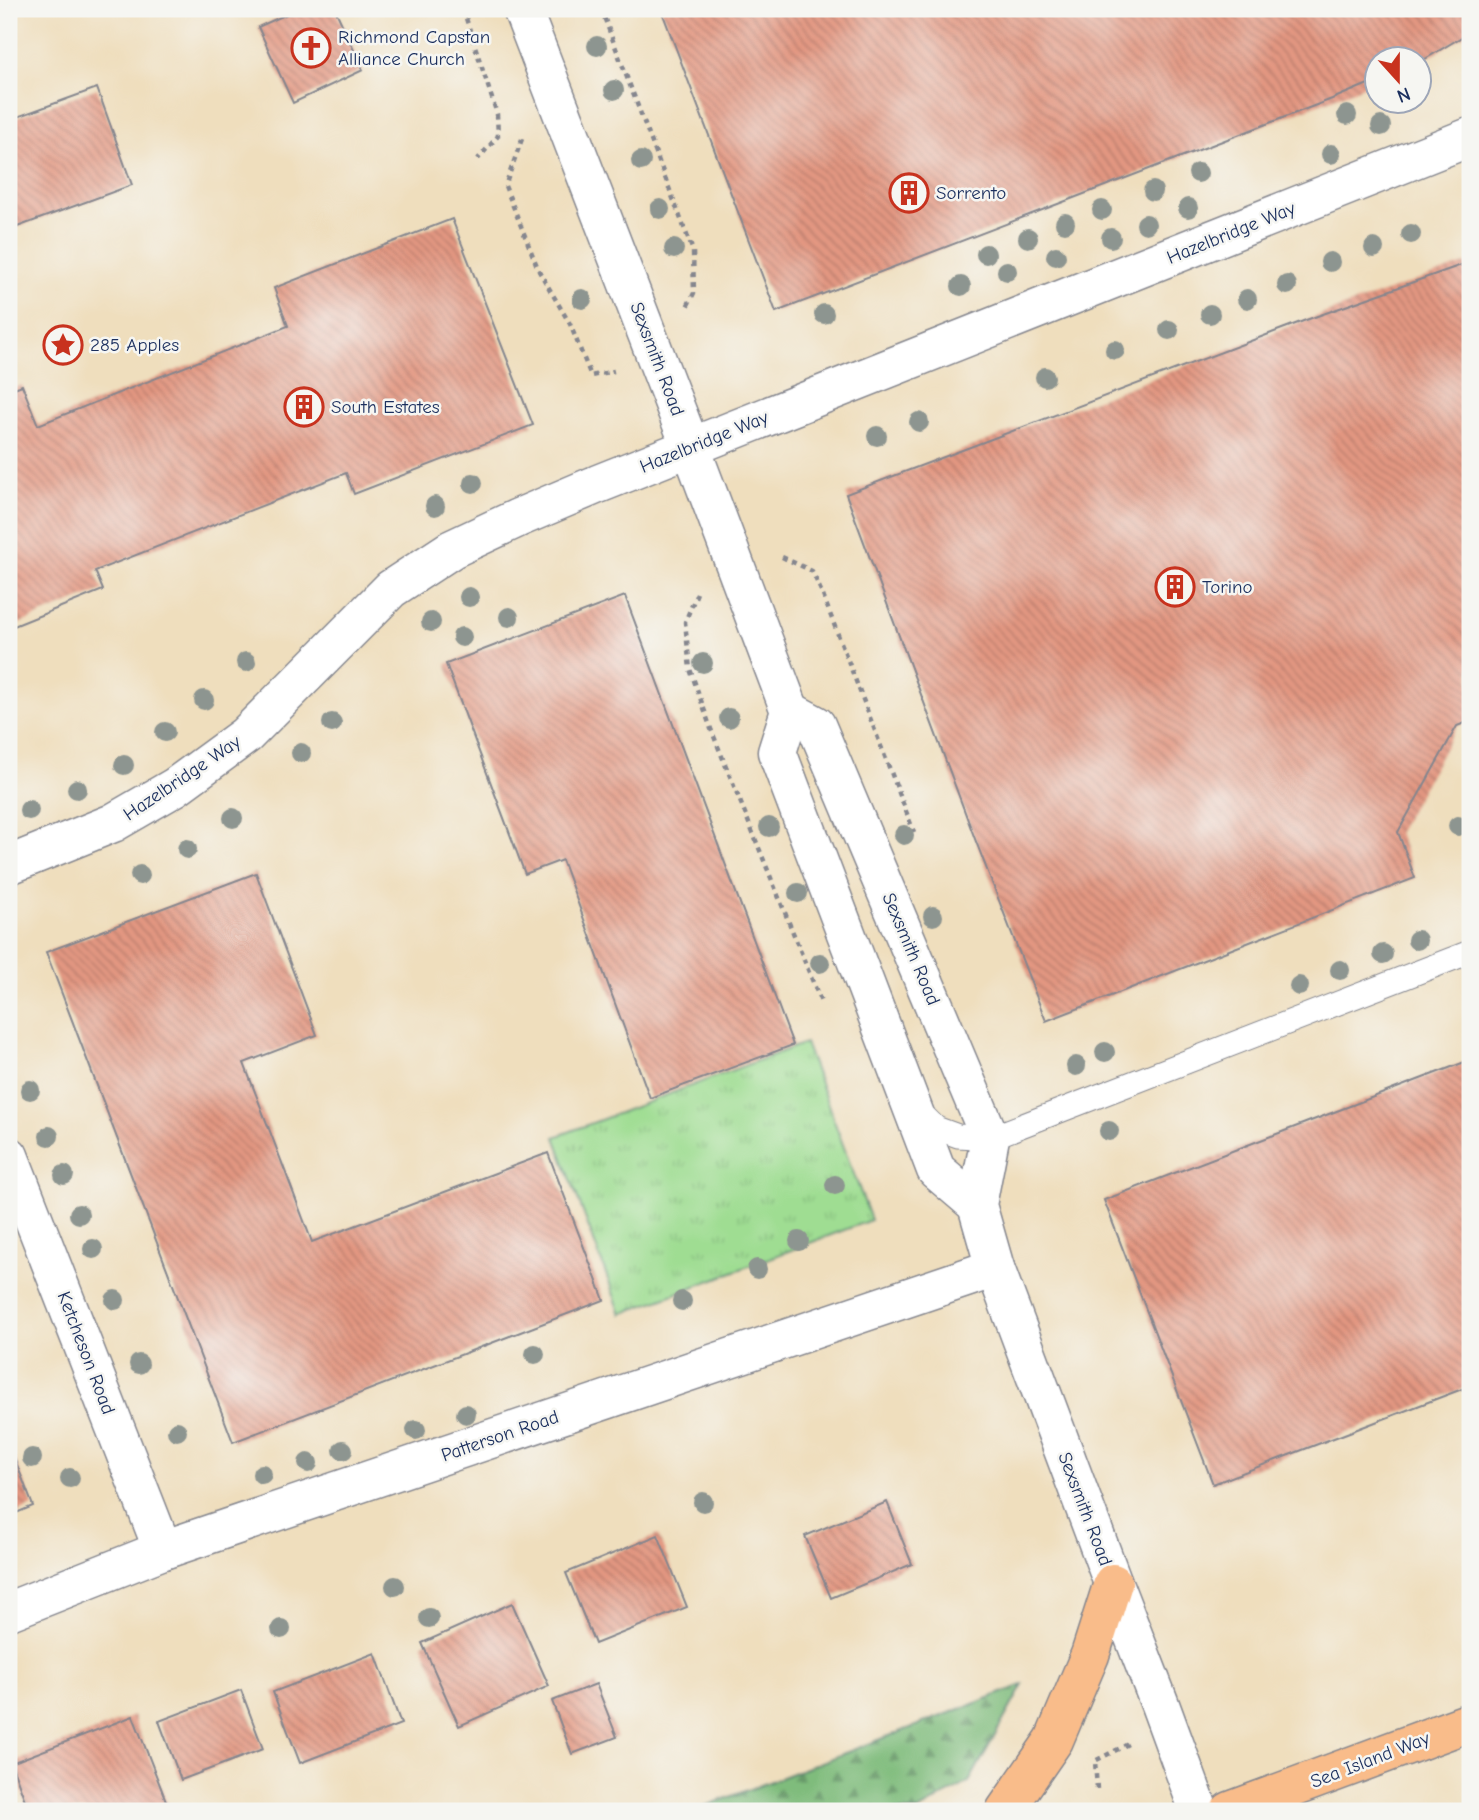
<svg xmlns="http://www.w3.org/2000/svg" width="1479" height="1820" font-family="'Comic Neue',sans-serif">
<defs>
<pattern id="grass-tufts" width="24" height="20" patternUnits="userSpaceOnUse" patternTransform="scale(1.75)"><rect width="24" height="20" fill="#9fdd92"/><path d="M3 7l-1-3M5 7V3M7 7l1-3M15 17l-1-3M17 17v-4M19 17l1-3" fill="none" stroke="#88be80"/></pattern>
<pattern id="forest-firs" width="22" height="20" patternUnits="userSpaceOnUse" patternTransform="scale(1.75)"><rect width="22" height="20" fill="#7fbc7c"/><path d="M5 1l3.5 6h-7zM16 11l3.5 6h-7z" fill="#679969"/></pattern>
<pattern id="building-back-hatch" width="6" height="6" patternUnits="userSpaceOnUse" patternTransform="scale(1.75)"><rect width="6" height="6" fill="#e39781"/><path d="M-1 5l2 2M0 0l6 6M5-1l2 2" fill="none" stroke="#b77c6d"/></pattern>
</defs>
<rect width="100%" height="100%" fill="#f6f6f2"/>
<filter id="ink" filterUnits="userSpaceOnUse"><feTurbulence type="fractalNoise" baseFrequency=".0143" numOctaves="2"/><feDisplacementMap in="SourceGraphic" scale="14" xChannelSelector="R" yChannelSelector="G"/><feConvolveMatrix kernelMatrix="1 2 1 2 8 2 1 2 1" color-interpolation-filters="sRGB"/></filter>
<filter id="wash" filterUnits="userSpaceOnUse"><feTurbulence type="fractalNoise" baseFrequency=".00686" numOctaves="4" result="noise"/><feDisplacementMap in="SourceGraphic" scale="28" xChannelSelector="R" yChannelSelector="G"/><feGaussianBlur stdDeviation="1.57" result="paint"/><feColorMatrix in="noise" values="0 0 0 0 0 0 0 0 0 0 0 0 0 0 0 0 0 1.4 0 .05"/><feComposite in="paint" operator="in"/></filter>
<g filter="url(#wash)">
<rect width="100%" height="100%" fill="#efdebd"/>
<polygon fill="url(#grass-tufts)" stroke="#5d8678" stroke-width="2" points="805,1043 871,1220 621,1314 555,1137"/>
<polygon fill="url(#forest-firs)" stroke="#4d766d" stroke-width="2" points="1023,1685 969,1782 918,1811 693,1811"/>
<g id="blocks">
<g fill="url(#building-back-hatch)">
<polygon points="298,9 335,9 363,70 293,103 258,27"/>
<polygon points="661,9 1470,9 1470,32 1420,62 1420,60 1378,60 1378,80 1332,99 776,312"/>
<polygon points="97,88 132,185 9,230 9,120"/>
<polygon points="452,219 533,425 354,494 346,473 95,571 103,590 9,628 9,390 22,385 38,425 288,326 274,288"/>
<polygon points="1470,262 1470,721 1457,726 1398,832 1415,878 1046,1021 975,839 846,494 1306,320"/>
<polygon points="625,596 793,1045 650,1098 562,860 525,874 446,664"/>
<polygon points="256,873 317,1035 244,1063 312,1242 548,1153 604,1300 233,1442 46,952"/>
<polygon points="1470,1060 1470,1386 1213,1484 1104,1200"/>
<polygon points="9,1444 33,1506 9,1516"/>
<polygon points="887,1502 912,1564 831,1598 805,1536"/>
<polygon points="658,1535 687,1607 595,1644 566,1573"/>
<polygon points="512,1603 549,1686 459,1726 422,1643"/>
<polygon points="375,1653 401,1724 300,1763 273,1692"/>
<polygon points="596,1684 617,1737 572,1754 552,1701"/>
<polygon points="241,1690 263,1749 181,1780 159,1721"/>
<polygon points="133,1716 168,1806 154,1811 29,1811 11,1763"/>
</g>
</g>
</g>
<g filter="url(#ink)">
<use href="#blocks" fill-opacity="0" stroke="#85868e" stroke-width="2"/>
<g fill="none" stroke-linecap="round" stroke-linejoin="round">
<g stroke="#85868e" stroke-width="25">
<polyline id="service" points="919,1111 936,1128 958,1136 990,1138 1470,952"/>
</g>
<g stroke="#85868e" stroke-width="41">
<g id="minor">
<polyline points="9,865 113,823 175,787 246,735 391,589 452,549 518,518 598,484 1470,137"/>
<polyline points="9,1156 163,1550"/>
<polyline points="9,1611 163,1550 995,1268"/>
</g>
</g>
<g stroke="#85868e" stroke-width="41">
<g id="tertiary">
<polyline points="522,9 691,448 790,711 777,752 936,1170 977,1205"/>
<polyline points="790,711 816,725 990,1138 977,1205 995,1268 1113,1583 1159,1702 1199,1811"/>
</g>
</g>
<g stroke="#85868e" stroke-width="41">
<g id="primary">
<polyline points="1005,1811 1054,1740 1090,1655 1113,1583"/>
<polyline points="1230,1811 1470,1722"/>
</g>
</g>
<g stroke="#85868e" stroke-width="4.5" stroke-dasharray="5 5" stroke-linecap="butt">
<polyline points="463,9 497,114 498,136 478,159"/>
<polyline points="601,9 693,251 694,293 687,307"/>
<polyline points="522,139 505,186 539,271 570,324 591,376 614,371"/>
<polyline points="782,557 812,571 822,593 914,832"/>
<polyline points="697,593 685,622 690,669 711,729 821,1002"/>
<polyline points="1097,1789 1095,1761 1128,1744"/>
</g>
<use href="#service" stroke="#fff" stroke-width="23"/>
<use href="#minor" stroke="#fff" stroke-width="38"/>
<use href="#tertiary" stroke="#fff" stroke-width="38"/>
<use href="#primary" stroke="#f9bc8a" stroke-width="38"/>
</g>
<g fill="#8d9590">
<circle cx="597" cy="46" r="10"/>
<circle cx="614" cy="90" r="10"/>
<circle cx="1347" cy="115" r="10"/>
<circle cx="1381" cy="126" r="10"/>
<circle cx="1331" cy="154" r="10"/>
<circle cx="641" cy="161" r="10"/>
<circle cx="1198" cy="173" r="10"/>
<circle cx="1153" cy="191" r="10"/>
<circle cx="1188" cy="208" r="10"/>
<circle cx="660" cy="209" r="10"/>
<circle cx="1102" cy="210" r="10"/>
<circle cx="1065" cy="223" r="10"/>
<circle cx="1146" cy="224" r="10"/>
<circle cx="1411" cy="234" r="10"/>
<circle cx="1028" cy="238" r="10"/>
<circle cx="1111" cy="238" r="10"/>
<circle cx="1374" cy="248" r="10"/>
<circle cx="674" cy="249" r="10"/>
<circle cx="986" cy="254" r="10"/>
<circle cx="1056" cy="256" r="10"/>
<circle cx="1330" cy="262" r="10"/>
<circle cx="1007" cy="271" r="10"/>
<circle cx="1287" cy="285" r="10"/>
<circle cx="961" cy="286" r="10"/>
<circle cx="582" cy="299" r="10"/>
<circle cx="1247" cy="299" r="10"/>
<circle cx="824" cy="314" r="10"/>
<circle cx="1210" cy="314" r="10"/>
<circle cx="1169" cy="330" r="10"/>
<circle cx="1115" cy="350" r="10"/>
<circle cx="1045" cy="377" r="10"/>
<circle cx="919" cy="422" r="10"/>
<circle cx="877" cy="436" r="10"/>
<circle cx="473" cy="483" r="10"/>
<circle cx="435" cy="506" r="10"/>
<circle cx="469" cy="597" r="10"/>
<circle cx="509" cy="617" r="10"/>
<circle cx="431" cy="622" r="10"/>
<circle cx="462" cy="637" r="10"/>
<circle cx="246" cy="662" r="10"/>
<circle cx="703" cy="663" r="10"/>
<circle cx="204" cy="700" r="10"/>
<circle cx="729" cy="718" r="10"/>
<circle cx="332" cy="723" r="10"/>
<circle cx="165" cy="732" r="10"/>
<circle cx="301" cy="753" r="10"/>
<circle cx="124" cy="765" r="10"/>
<circle cx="77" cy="789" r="10"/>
<circle cx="29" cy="810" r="10"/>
<circle cx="233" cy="818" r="10"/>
<circle cx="1458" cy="826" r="10"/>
<circle cx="769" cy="827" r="10"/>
<circle cx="904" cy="835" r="10"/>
<circle cx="187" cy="849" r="10"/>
<circle cx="140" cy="875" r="10"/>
<circle cx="798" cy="893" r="10"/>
<circle cx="933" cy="916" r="10"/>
<circle cx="1417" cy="940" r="10"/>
<circle cx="1383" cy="954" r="10"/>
<circle cx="820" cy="963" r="10"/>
<circle cx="1340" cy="970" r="10"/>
<circle cx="1299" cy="986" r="10"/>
<circle cx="1105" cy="1052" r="10"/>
<circle cx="1076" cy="1066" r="10"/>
<circle cx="30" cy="1090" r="10"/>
<circle cx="1109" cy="1131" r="10"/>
<circle cx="49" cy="1136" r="10"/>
<circle cx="64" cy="1175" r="10"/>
<circle cx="835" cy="1185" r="10"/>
<circle cx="79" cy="1214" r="10"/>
<circle cx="799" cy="1241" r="10"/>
<circle cx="93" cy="1249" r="10"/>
<circle cx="757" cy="1269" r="10"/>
<circle cx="115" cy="1300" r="10"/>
<circle cx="682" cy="1301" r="10"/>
<circle cx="535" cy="1354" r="10"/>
<circle cx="139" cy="1364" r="10"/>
<circle cx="466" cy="1414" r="10"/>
<circle cx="416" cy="1430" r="10"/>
<circle cx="177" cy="1431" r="10"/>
<circle cx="343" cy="1450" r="10"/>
<circle cx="32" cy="1458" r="10"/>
<circle cx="308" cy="1463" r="10"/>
<circle cx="262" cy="1474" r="10"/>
<circle cx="70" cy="1478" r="10"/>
<circle cx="703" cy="1502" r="10"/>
<circle cx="395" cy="1586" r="10"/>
<circle cx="429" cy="1618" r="10"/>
<circle cx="281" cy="1629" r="10"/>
</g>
</g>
<defs>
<g id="church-ring" transform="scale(2.0125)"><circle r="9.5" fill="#f6f6f2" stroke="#c8321e" stroke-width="1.5"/><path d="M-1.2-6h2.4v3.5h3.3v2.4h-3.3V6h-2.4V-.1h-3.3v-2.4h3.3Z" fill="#c8321e"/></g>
<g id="building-ring" transform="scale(2.0125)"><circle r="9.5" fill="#f6f6f2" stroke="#c8321e" stroke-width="1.5"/><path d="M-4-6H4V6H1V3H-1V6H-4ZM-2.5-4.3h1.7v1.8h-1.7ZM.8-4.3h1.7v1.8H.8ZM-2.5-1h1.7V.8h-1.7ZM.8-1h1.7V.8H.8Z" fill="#c8321e"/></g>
<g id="sight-ring" transform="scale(2.0125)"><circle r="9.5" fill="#f6f6f2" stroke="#c8321e" stroke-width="1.5"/><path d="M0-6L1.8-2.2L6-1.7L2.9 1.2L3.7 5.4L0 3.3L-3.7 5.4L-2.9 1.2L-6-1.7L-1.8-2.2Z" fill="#c8321e"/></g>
</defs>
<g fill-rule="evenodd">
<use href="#church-ring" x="311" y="48"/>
<use href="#building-ring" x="909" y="193"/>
<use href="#sight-ring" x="63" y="345"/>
<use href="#building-ring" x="304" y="407"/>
<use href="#building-ring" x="1175" y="587"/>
</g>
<g text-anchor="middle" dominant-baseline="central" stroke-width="5" stroke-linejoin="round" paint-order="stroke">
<g font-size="19" fill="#1b2f5e" stroke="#f6f6f2" text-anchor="start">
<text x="338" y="37">Richmond Capstan<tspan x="338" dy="22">Alliance Church</tspan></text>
<text x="936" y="193">Sorrento</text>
<text x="90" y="345">285 Apples</text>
<text x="331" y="407">South Estates</text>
<text x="1202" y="587">Torino</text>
</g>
<g font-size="19" fill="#1b2f5e" stroke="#f6f6f2">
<text transform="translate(1231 233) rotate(-22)">Hazelbridge Way</text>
<text transform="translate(657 359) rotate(69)">Sexsmith Road</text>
<text transform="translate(704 442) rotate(-22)">Hazelbridge Way</text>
<text transform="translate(182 778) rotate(-34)">Hazelbridge Way</text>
<text transform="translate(911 949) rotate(67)">Sexsmith Road</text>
<text transform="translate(86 1353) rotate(69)">Ketcheson Road</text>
<text transform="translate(500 1436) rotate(-19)">Patterson Road</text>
<text transform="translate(1085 1509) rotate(69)">Sexsmith Road</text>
<text transform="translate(1370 1760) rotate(-21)">Sea Island Way</text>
</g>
</g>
<rect width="1479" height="1820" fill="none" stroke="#f6f6f2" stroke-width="35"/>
<g transform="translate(1398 80) rotate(159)"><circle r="33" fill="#f6f6f2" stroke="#9ea6b7" stroke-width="2"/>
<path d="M0-5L12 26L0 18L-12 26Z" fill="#c8321e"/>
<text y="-10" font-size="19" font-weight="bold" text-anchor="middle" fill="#1b2f5e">N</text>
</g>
</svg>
